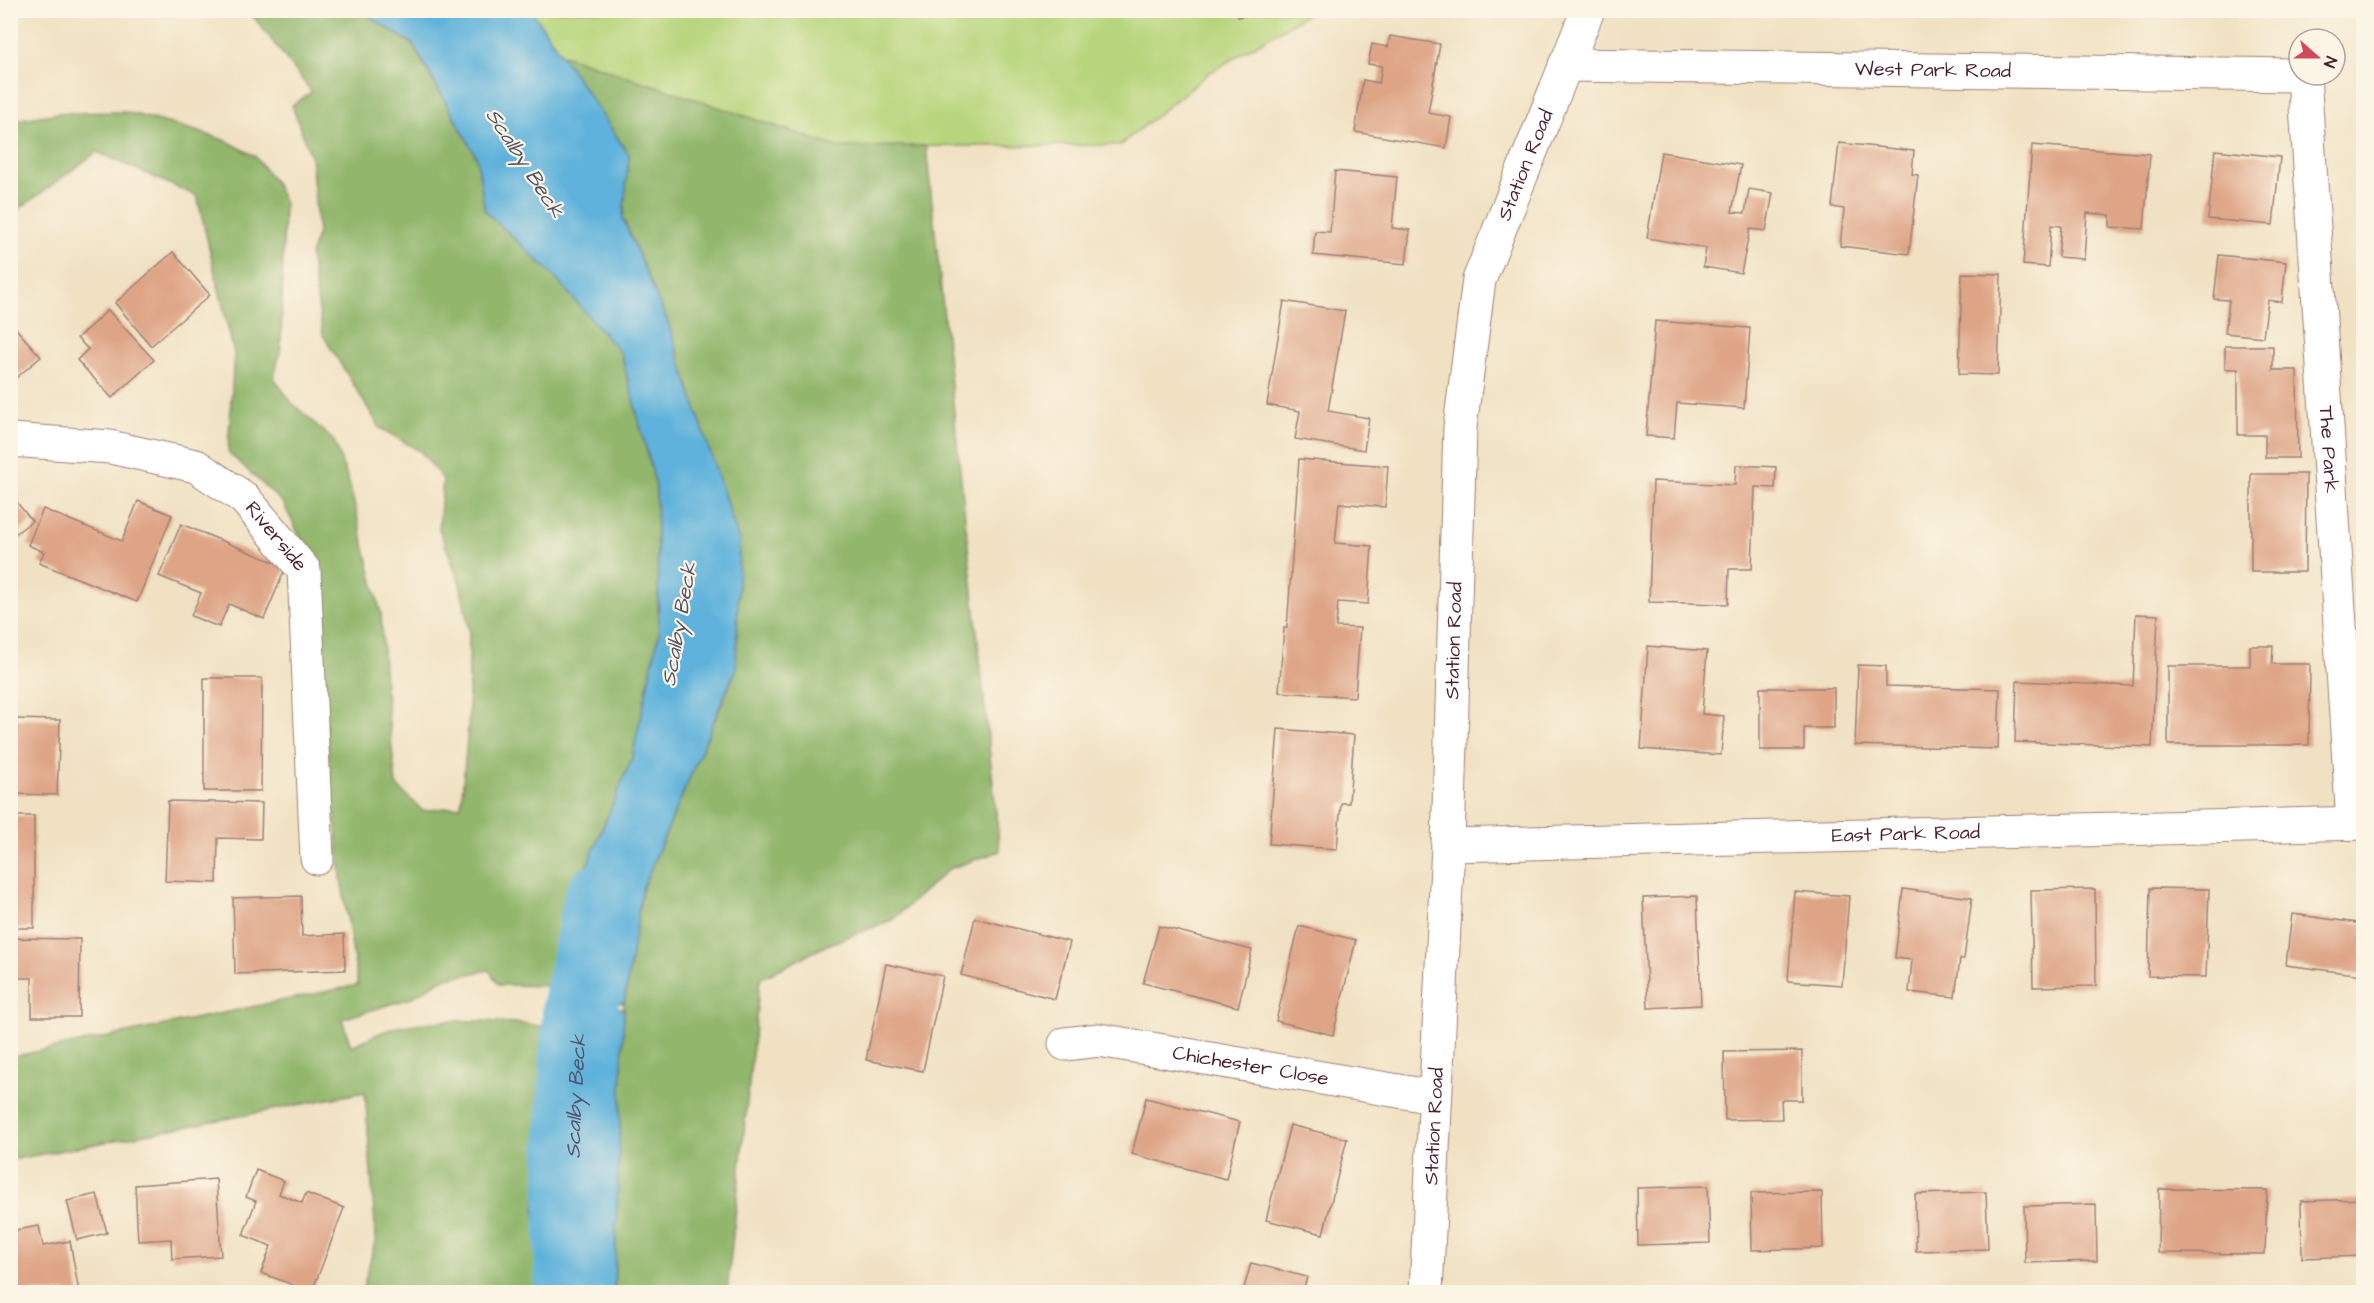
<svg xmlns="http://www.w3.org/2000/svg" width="2374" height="1303" font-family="'Architects Daughter',sans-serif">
<rect width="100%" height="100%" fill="#fcf5e5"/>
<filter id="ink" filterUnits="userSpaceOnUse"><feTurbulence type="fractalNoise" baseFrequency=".0167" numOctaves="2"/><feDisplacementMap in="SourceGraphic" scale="12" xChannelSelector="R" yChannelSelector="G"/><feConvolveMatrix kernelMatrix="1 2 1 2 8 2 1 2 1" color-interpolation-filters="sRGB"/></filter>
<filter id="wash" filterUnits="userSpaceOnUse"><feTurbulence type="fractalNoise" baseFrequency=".008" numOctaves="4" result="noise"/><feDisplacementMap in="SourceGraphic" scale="24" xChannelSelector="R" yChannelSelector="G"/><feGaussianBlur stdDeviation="1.35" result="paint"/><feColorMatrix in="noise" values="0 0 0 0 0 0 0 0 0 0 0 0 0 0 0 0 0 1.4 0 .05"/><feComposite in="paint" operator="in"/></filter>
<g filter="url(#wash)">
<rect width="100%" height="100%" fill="#f0e1c2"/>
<polygon fill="#b7d57c" stroke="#807a54" stroke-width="1.5" points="532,11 1312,11 1209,73 1120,145 837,147 560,54"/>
<g fill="#91b66c" stroke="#6e6a4c" stroke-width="1.5">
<path d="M249,11H361L412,44L477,158L485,211L551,273L621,353L656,486L659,633L632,758L568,911L551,986L499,985L489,970L442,979L411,998L342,1019L351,1046C366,1040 382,1031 398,1027C446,1017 498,1020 546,1027L535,1210L540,1292H362L376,1238L365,1092L11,1160V1057L358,985L341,878L309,554L283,503L228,452L234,353L197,196L97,152L11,215V121L59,113L126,112L186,128L227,141L255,156L275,183L284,201L281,347L274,378L291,402L334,441L349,483L381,614L385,686L396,785L423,811L461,806L469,716V629L460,583L439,529L443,479L420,451L380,428L323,335L310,255L318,233L311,157L292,105L312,92Z"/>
<polygon points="560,54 837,147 926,146 1000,851 949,869 892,920 827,945 760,979 727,1292 614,1292 624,1003 642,889 736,670 739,541 668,323 623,218 629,155"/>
</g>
<g fill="#5fb2db" stroke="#546883" stroke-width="1.5">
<polygon points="361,11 532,11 629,155 623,219 668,323 739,541 736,669 642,889 624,1003 548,1003 568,911 632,758 659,633 656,486 621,353 551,273 485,211 477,158 413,44"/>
<polygon points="547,1007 624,1008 614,1292 540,1292 535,1210"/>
</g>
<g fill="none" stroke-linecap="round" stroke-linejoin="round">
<path stroke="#5fb2db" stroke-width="75" id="s1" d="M572,1292L573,1133L580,1007L601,900"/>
</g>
<g id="blocks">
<g fill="#dea486">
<polygon points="1237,10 1264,10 1264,12 1238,17"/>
<polygon points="1390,36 1440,44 1428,113 1451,117 1446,148 1355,132 1363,80 1379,83 1382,66 1368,64 1372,44 1388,47"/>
<polygon points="1839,143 1914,151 1912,174 1918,175 1909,254 1840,246 1844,209 1832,207"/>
<polygon points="2032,145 2150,154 2144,229 2110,227 2110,215 2087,213 2084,259 2058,257 2061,226 2051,225 2048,267 2023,265"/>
<polygon points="2215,150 2280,157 2273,225 2208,219"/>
<polygon points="1661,152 1741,165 1732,212 1745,213 1749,189 1773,193 1766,231 1750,229 1741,273 1703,267 1706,248 1647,238"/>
<polygon points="1335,171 1397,177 1392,228 1410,230 1406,264 1313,255 1315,231 1330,232"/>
<polygon points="173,252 210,295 151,346 115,303"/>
<polygon points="2219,255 2286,262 2282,302 2268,300 2263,337 2225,333 2229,300 2214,299"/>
<polygon points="1962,273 2001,274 1998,375 1959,374"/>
<polygon points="1284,301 1345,311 1328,411 1369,418 1364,450 1295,439 1300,411 1267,405"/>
<polygon points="108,310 154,360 112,398 77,360 88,349 77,338"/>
<polygon points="1655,321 1750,328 1744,408 1677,403 1674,438 1646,436"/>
<polygon points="10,322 41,357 10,383"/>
<polygon points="2225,346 2273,346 2273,370 2297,370 2298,458 2265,458 2265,435 2238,435 2238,369 2225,369"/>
<polygon points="1299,459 1388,466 1385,507 1339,503 1335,543 1372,546 1368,604 1338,602 1336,627 1360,628 1355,697 1279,692 1284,628 1287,628"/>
<polygon points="1736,465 1776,467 1775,488 1755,487 1752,569 1729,569 1728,604 1649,602 1653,481 1735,485"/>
<polygon points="2251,474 2306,474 2305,572 2251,572"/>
<polygon points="10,494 32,521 10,538"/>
<polygon points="138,501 172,515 137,602 39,563 44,552 28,545 43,509 122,541"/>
<polygon points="181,524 286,567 264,619 229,604 219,627 191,616 201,593 159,576"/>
<polygon points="2136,614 2158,615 2152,747 2015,742 2017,681 2133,686"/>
<polygon points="1648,646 1707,651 1702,714 1724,716 1721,755 1641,749"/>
<polygon points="2250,646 2273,646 2272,664 2310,664 2309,745 2168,745 2168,666 2250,666"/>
<polygon points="1858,665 1886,666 1886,686 2000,689 1998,749 1855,745"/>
<polygon points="204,678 262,678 261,791 204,791"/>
<polygon points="1760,688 1834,688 1834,728 1804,728 1804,750 1760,750"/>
<polygon points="10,719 60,720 57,795 10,794"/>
<polygon points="1278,729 1354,735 1349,803 1341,803 1337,849 1269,844"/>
<polygon points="168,801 262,803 261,839 218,838 217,883 165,881"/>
<rect x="10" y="816" width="24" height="112"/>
<polygon points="2150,888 2209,889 2206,977 2148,976"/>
<polygon points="1903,889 1972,898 1964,959 1960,959 1955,997 1909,992 1912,960 1895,958"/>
<polygon points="2095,889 2096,986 2033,987 2031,890"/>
<polygon points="1795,892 1849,896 1842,985 1788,981"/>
<polygon points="301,896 302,936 344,934 345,970 235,974 233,898"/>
<polygon points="1697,896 1701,1005 1648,1008 1643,898"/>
<polygon points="2292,914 2364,924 2362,975 2286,965"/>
<polygon points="975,918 1070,942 1055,999 961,975"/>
<polygon points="1159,926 1252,950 1238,1007 1143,983"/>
<polygon points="1299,926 1356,940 1333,1035 1276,1021"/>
<polygon points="10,938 80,939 79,1017 32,1017 32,978 10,978"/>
<polygon points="886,964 943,976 923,1071 866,1060"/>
<polygon points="1802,1051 1802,1100 1781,1100 1782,1119 1725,1120 1724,1052"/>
<polygon points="1146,1098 1240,1122 1226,1179 1132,1154"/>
<polygon points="1290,1125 1347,1139 1323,1234 1266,1220"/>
<polygon points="256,1170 284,1181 279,1194 302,1203 306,1193 344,1208 312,1292 261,1273 271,1246 243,1235 256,1201 246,1197"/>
<polygon points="216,1179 221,1256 172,1259 171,1239 138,1241 135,1185"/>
<polygon points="1708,1186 1710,1243 1638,1245 1637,1188"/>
<polygon points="2159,1189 2267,1190 2265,1254 2158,1253"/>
<polygon points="1822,1192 1823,1248 1752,1250 1751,1193"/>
<polygon points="1986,1192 1988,1249 1916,1251 1915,1194"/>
<polygon points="97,1194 107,1233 77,1240 67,1201"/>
<polygon points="2364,1199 2364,1256 2302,1258 2301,1201"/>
<polygon points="2096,1204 2097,1261 2025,1263 2024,1206"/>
<polygon points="39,1226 43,1246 70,1241 79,1292 11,1292 10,1231"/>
<polygon points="1251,1263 1307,1277 1303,1292 1243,1292"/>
</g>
</g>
</g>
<g filter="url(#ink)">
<use href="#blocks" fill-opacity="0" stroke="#9d8076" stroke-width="1.5"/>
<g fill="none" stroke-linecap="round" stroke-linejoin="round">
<g stroke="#9d8076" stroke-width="35">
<g id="minor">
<path id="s2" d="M1565,65L2299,75"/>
<path id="s3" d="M2301,75H2304L2353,823"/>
<path id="s4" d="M10,440L110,447L196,466L244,498L304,570L317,858"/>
<path id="s5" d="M1448,845L2364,823"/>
<path id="s6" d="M1065,1044L1099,1040L1434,1097"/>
<path id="s7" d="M1426,1292L1448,845L1460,427L1479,280L1588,10"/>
</g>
</g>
<use href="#minor" stroke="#fff" stroke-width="33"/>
</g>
</g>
<g text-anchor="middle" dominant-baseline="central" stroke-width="4.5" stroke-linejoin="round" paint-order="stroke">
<g font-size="20" fill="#4a1f2b" stroke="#fcf5e5">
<text stroke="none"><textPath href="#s2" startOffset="368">West Park Road</textPath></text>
<text stroke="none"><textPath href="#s7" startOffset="1138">Station Road</textPath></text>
<text stroke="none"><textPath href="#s3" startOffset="378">The Park</textPath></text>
<text stroke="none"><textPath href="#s4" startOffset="296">Riverside</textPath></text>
<text stroke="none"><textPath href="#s7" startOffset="652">Station Road</textPath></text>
<text stroke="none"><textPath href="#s5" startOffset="458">East Park Road</textPath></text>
<text stroke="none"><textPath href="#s6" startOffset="188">Chichester Close</textPath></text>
<text stroke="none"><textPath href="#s7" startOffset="166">Station Road</textPath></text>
</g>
<g font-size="21" font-style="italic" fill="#515269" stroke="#fcf5e5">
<text transform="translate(525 163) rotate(57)">Scalby Beck</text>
<text transform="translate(679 624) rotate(-80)">Scalby Beck</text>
<text stroke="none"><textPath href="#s1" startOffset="196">Scalby Beck</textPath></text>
</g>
</g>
<rect width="2374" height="1303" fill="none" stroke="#fcf5e5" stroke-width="36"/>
<g transform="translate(2317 57) rotate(111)"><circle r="28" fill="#fcf5e5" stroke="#b59f9b" stroke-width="1.5"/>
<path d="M0-4.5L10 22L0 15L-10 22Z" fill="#d1495b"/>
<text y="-9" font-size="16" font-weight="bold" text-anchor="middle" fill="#4a1f2b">N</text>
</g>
</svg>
